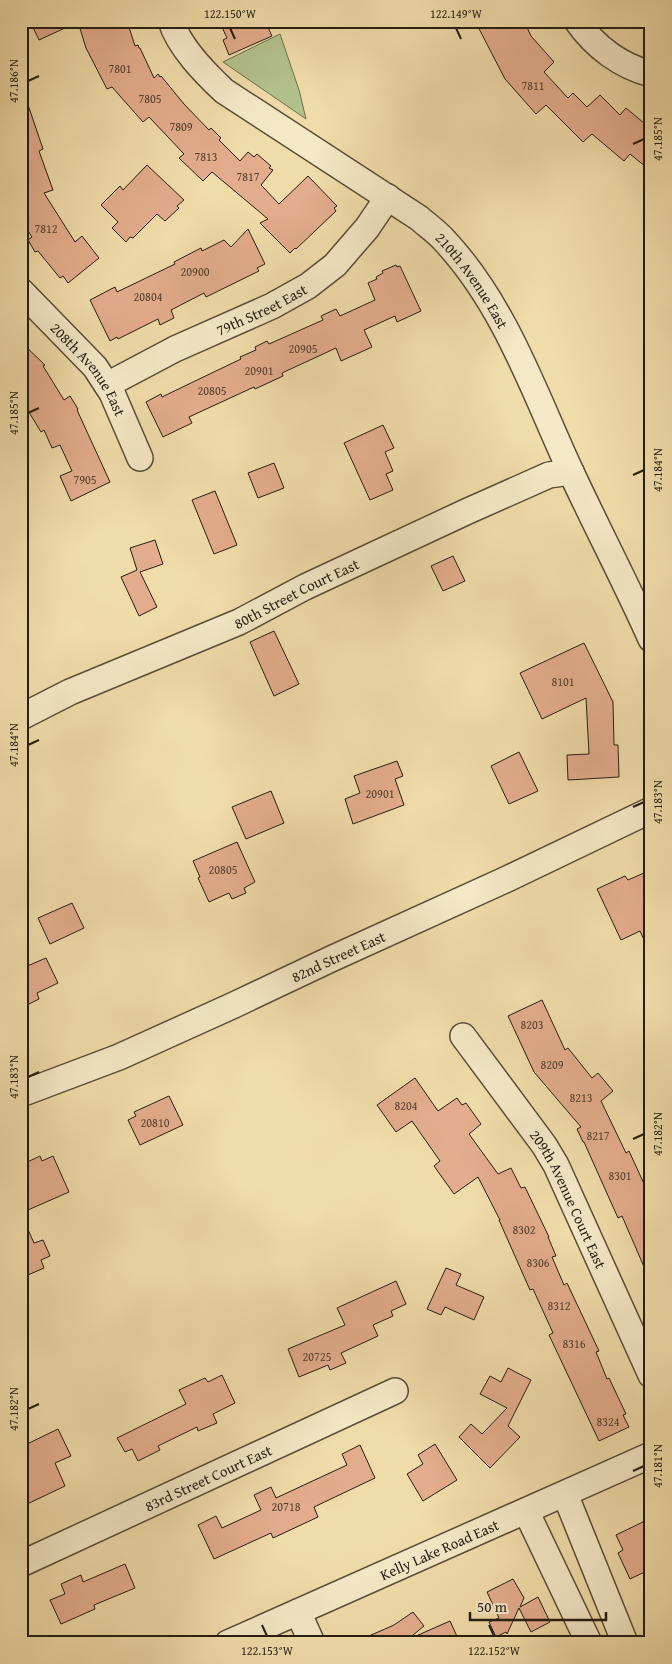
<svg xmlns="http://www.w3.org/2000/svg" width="672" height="1664" font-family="'Gentium Book Plus',serif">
<rect width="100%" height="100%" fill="#f0dca9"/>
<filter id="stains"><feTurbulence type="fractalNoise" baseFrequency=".004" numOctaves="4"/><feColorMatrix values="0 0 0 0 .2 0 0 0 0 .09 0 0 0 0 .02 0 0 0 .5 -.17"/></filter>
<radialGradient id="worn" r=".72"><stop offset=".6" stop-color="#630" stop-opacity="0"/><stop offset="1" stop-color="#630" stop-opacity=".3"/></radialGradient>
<polygon fill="#b3c28d" stroke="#6c7050" points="280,34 299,90 306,119 223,62"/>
<g fill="#e3ac8c" stroke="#251d13">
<polygon points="30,21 127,21 135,46 138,45 139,48 140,48 154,78 158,74 160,77 161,76 184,104 209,130 211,128 221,138 219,140 240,161 248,152 254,157 257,154 271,166 269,168 273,170 261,185 279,204 308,176 337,206 334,208 336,211 296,249 295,248 290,253 260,223 268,219 212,172 203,181 179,158 184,154 149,117 143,122 112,87 107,89 86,48 78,22 39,40"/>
<polygon points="230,21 265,21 272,36 229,55 223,40 227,38 221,25"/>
<polygon points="475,21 524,21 531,36 554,62 544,72 568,98 573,93 587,107 600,95 620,115 626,108 651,129 651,171 630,154 624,161 592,134 583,142 546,105 536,114 505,79"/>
<polygon points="24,93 43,149 39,151 53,190 44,193 75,242 82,236 99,258 68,283 63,276 60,278 38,251 35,252 28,240 32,237 21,220 21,94"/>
<polygon points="147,165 184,200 177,206 179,208 165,221 157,214 133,238 130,237 126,242 112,228 118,222 101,205 120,186 123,190"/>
<polygon points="248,229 265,264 257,268 259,271 206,297 204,293 171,310 174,318 160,325 158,319 118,339 117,337 110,341 90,300 115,287 117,292 175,264 174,262 201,248 202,251 224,240 231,247"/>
<polygon points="396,265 397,267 400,266 421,311 397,322 395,316 364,330 372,347 341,361 336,348 282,373 283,376 255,389 254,387 189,417 192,423 163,437 146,402 161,394 162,397 193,382 241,359 240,357 256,350 255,347 267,341 269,344 323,320 321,316 336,309 340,316 375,300 368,283 377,279 376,277 383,273 382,271"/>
<polygon points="21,342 45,365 43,366 64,400 70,396 78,409 77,410 110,482 71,501 60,476 72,471 60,445 52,448 44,430 41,432 21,399"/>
<polygon points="383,425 394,448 385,452 393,471 386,474 393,490 370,500 344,443"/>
<polygon points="274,463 284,488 258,498 248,473"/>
<polygon points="215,491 237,545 214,554 192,500"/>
<polygon points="155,540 163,564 140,572 157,607 139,616 121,577 137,570 130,548"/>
<polygon points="453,556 465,581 443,591 431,566"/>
<polygon points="274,631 299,684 274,696 250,642"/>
<polygon points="584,643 613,702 614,745 618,745 619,777 568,780 567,755 589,754 586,698 542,719 520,673"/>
<polygon points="519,752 538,791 509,804 491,766"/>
<polygon points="397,761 403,776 395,779 404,805 353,824 345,799 360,793 354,776"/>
<polygon points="271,791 284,823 246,839 232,807"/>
<polygon points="237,842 255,882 244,888 246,893 232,899 229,893 209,902 198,878 200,877 193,861"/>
<polygon points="644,873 651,888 651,955 640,931 621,940 597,889 625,876 628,880"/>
<polygon points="72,903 84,928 50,944 38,918"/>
<polygon points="46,958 58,983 37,993 39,999 21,1008 21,959 25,967"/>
<polygon points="542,1000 565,1050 568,1048 592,1078 598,1073 613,1091 601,1101 626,1153 629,1151 651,1199 651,1283 622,1216 618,1218 584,1142 583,1142 577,1129 581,1127 534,1072 508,1016"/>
<polygon points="415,1078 438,1111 457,1098 462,1105 466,1103 481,1124 469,1134 498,1174 511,1168 521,1188 525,1187 549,1237 548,1237 556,1256 552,1257 564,1285 567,1283 599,1351 596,1352 607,1379 609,1378 626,1414 623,1415 629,1427 599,1441 549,1335 553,1333 533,1289 530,1290 499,1220 500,1220 478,1177 454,1194 434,1166 440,1161 412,1121 396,1132 377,1105"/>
<polygon points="169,1096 183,1125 140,1145 128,1120 136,1116 134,1112"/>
<polygon points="40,1156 42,1161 53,1156 69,1192 21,1213 21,1165"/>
<polygon points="21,1214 34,1243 43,1240 50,1256 41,1260 44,1268 21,1278"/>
<polygon points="446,1268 461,1274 456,1285 484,1297 474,1320 445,1307 441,1315 427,1309"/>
<polygon points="396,1281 406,1304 391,1311 393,1316 373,1325 378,1336 341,1353 346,1363 330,1370 328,1365 299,1377 288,1349 345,1325 337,1308"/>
<polygon points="508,1368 531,1380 508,1426 520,1437 490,1468 459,1437 471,1424 482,1434 507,1408 480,1394 490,1376 501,1382"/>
<polygon points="222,1375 235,1403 213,1414 217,1423 198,1431 197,1427 158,1446 160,1450 138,1461 132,1449 125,1452 117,1438 186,1404 179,1390 205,1378 208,1382"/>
<polygon points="58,1429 71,1456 55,1463 65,1486 21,1507 21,1447"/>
<polygon points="435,1444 457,1480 423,1501 407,1474 423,1464 418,1455"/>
<polygon points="360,1445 375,1478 314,1507 318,1517 273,1538 271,1533 214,1559 198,1525 216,1516 222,1528 261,1510 254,1495 271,1487 276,1498 347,1465 342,1454"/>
<polygon points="651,1518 651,1569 630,1579 618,1553 623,1550 616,1535"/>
<polygon points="125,1564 135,1588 94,1605 95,1609 61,1624 50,1600 65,1594 61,1584 81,1575 83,1582"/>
<polygon points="513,1579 524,1598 520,1607 538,1597 550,1622 531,1632 519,1608 507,1634 506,1632 496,1637 489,1622 499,1618 487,1592"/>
<polygon points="413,1612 424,1626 407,1640 450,1621 460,1643 353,1643 394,1625"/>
</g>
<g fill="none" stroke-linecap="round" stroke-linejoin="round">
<g stroke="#584d38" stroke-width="28">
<g id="minor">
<path id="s1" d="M171,21C179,47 205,73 224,91L419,218C427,225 437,232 444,240C505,305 534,392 571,472C597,528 626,583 651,639"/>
<path d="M577,21C595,47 621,66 651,74"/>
<path id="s2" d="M21,291L95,367L112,393L140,458"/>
<path id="s3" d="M107,385L175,349L272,306L308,286L335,265L367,228L388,197"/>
<path id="s4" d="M21,717L70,692L239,622L305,587L468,511L549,475L571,472"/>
<path id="s5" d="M463,1036L544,1145L556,1165L651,1375"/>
<path id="s6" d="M21,1094L119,1057L234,1005L331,959L505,880L651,810"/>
<polyline points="565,1494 625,1643"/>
<polyline points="526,1511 589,1643"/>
<path id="s7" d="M21,1564L395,1391"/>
<polyline points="298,1612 312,1643"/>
<path id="s8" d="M228,1643L651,1455"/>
</g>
</g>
<use href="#minor" stroke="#f5e8c7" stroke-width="25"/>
</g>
<path fill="none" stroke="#251d13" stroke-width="2" d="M230,28L235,39M456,28L461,39M28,81L39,76M633,144L644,139M28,413L39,408M633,475L644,470M28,745L39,740M633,807L644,802M28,1077L39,1072M633,1139L644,1134M28,1409L39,1404M633,1471L644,1466M262,1625L267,1636M489,1625L494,1636"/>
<g text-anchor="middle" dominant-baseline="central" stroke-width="4" stroke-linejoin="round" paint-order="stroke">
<g font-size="12" fill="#544131">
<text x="120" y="68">7801</text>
<text x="533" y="85">7811</text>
<text x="150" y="98">7805</text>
<text x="181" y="126">7809</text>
<text x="206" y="156">7813</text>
<text x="248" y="176">7817</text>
<text x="46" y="228">7812</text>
<text x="195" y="271">20900</text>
<text x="148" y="296">20804</text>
<text x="303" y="348">20905</text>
<text x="259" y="370">20901</text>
<text x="212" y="390">20805</text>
<text x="85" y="479">7905</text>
<text x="563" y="681">8101</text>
<text x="380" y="793">20901</text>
<text x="223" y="869">20805</text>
<text x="532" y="1024">8203</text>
<text x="552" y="1064">8209</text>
<text x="581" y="1097">8213</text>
<text x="406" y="1105">8204</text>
<text x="155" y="1122">20810</text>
<text x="598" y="1135">8217</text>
<text x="620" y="1175">8301</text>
<text x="524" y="1229">8302</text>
<text x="538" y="1262">8306</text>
<text x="559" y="1305">8312</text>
<text x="574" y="1343">8316</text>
<text x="317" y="1356">20725</text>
<text x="608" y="1421">8324</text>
<text x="286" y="1506">20718</text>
</g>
<g font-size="15" fill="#251d13" stroke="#f5e8c7">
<text stroke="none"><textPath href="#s1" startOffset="404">210th Avenue East</textPath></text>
<text stroke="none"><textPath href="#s3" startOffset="172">79th Street East</textPath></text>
<text stroke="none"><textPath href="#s2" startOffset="104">208th Avenue East</textPath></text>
<text stroke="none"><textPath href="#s4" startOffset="302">80th Street Court East</textPath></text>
<text stroke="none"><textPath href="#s6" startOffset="346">82nd Street East</textPath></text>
<text stroke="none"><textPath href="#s5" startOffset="195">209th Avenue Court East</textPath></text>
<text stroke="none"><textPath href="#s7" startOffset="206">83rd Street Court East</textPath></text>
<text stroke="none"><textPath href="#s8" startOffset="231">Kelly Lake Road East</textPath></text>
</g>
</g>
<rect width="672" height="1664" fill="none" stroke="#f0dca9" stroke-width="55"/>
<path d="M470 1612v8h136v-8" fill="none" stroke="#251d13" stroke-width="2.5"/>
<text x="477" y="1612" font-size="15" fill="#251d13" stroke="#f5e8c7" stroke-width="4" paint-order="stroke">50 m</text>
<rect x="28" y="28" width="616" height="1608" fill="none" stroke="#251d13" stroke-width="2"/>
<g font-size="12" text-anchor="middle" fill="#251d13">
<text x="230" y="18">122.150°W</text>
<text x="456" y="18">122.149°W</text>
<text transform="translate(14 81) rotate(-90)" y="4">47.186°N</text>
<text transform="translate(658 139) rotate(-90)" y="4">47.185°N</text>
<text transform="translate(14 413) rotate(-90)" y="4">47.185°N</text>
<text transform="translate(658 470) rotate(-90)" y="4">47.184°N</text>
<text transform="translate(14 745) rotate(-90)" y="4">47.184°N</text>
<text transform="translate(658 802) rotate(-90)" y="4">47.183°N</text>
<text transform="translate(14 1077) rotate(-90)" y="4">47.183°N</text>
<text transform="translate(658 1134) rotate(-90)" y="4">47.182°N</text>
<text transform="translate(14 1409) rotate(-90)" y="4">47.182°N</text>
<text transform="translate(658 1466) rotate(-90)" y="4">47.181°N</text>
<text x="267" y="1655">122.153°W</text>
<text x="494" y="1655">122.152°W</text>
</g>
<rect width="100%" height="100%" filter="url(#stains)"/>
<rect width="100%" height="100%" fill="url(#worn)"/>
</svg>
